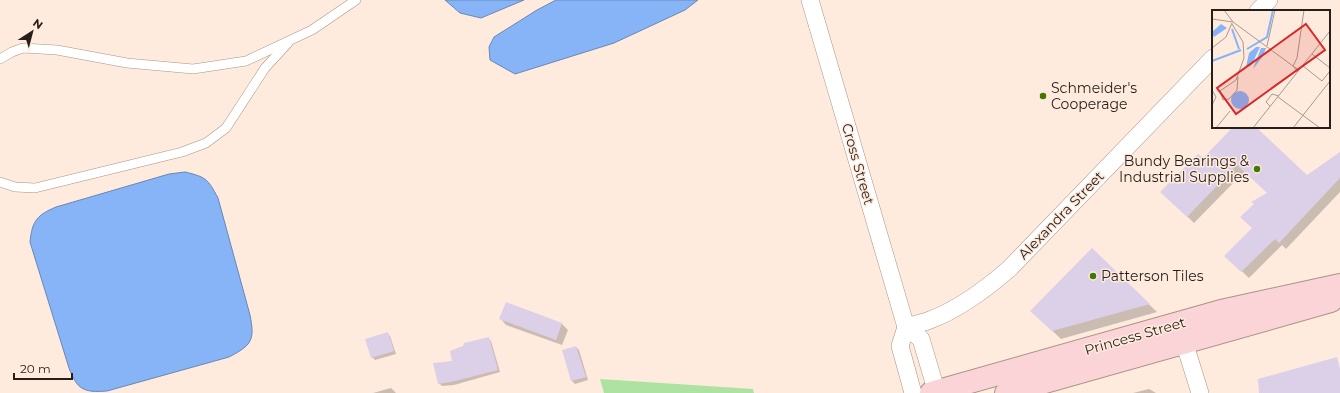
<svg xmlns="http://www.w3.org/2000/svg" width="1340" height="393" font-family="Montserrat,sans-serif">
<rect width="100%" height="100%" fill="#feebde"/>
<polygon fill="#aee2a3" points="600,379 753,389 754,393 604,393"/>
<g fill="#86b4f7" stroke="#6987b4">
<polygon points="445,0 524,0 481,18 460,13"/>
<polygon points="556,0 698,0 685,10 614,43 515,74 490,60 489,47 494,37 537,10"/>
<path d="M185,172C206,177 208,179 218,198L250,315C255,340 252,345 229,357L107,391C83,393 77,389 69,368L30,242C32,221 37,215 56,207L169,174Z"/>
</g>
<g fill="#0003">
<polygon points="1234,127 1255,127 1307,177 1340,154 1340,192 1286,249 1282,245 1249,278 1226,256 1253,228 1268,193 1245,171 1194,223 1162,192 1203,159"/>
<polygon points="1092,250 1157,312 1061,339 1040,319"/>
<polygon points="506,303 562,324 568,330 562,345 506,325 501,319"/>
<polygon points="387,333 390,336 396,354 375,360 372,357"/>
<polygon points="488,338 491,341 500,372 454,385 442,386 439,383 453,361"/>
<polygon points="576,347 579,350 588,380 575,384 572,381 563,351"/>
<polygon points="391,388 396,393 373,393"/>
<polygon points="1149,389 1156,393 1133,393"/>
</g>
<g fill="#dbd0e7">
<polygon points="1233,127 1256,127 1307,175 1340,152 1340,178 1279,243 1275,239 1241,272 1224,256 1252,228 1240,217 1254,204 1251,202 1267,193 1237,165 1187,217 1160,192 1198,154 1203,158"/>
<polygon points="1092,248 1150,304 1052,331 1030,311"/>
<polygon points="506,302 562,323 556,340 499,319"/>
<polygon points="388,332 394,351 371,358 365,339"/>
<polygon points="489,337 498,370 451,382 438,384 433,363 452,361 450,351 463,346 464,343"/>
<polygon points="576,346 586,377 571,381 562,350"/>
<polygon points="1337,357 1340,369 1340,393 1259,393 1258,379"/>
</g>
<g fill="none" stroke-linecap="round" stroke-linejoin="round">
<g stroke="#a89484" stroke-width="10">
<g id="lane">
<polyline points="0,59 12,52 23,48 57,50 127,63 193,69 246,61 312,30 356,0"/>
<polyline points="0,182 15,187 35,188 182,152 206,143 226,128 265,68 288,43"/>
</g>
</g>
<g stroke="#a89484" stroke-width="18">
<g id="street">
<path d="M810,0L906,327C914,325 922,323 930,320C957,310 987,288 1009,269L1213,58"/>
<polyline points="1258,11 1269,0"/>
<polyline points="1181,332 1200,393"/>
<polyline points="913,393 900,346 906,327 921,339 937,393"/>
</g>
</g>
<g stroke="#a89484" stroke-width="24">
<g id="secondary">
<polyline points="931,393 1221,311 1340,285"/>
<polyline points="1006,393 1331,301"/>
</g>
</g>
<use href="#lane" stroke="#fff" stroke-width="9"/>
<use href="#street" stroke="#fff" stroke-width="17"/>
<use href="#secondary" stroke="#fbd4d7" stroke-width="22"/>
</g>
<g fill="#417704" stroke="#feebde" stroke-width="1.5">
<circle cx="1043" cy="96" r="4"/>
<circle cx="1257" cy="169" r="4"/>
<circle cx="1093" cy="276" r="4"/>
</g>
<g text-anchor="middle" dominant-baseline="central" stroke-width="3" stroke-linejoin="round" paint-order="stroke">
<g font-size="14" fill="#261e18" stroke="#feebde" text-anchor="start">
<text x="1051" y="88">Schmeider's<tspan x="1051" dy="16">Cooperage</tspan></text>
<text x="1249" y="161" text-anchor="end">Bundy Bearings &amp;<tspan x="1249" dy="16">Industrial Supplies</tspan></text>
<text x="1101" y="276">Patterson Tiles</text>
</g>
<g font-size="14" fill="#261e18" stroke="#feebde">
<text transform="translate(858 164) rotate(74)">Cross Street</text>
<text transform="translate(1061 215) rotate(-46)">Alexandra Street</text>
<text transform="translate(1135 336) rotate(-16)">Princess Street</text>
</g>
</g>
<g transform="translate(1212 10)">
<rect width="118" height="118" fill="#feebde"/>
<path d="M9,14L15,18L2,27L0,22ZM44,37H48L41,52L38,56L34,57L37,43ZM49,38H54L51,46L41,59ZM19 90a9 9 0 1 1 18 0a9 9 0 1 1-18 0Z" fill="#86b4f7"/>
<path fill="none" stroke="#86b4f7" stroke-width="2" d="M20,19L27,39M35,39L55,27L61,0M0,51L29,40"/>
<path fill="none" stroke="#a8998f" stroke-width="1" d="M12,0L21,12L81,56L85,48L92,0M0,9L21,12M20,14L31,32L32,48L24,70L8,81L11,90L17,89L25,80L26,67M55,36L63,0M0,38L14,27L20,13M100,44L118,58M91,56L110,71L118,61M86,62L81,56L87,60M0,80L4,87L0,95M66,87L108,118M58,96L54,92L60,84L67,86M4,118L18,101M41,118L118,21M81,118L118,71"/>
<path fill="#d62828" fill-opacity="0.15" stroke="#d62828" stroke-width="2" d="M94,14L113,40L24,104L5,78Z"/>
<rect width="118" height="118" fill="none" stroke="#261e18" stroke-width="2"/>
</g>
<g transform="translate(32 32) rotate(36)" stroke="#feebde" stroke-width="3" paint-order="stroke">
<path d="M0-3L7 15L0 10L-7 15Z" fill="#261e18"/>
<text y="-6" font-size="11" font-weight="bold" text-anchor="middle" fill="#261e18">N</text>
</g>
<path d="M14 373v6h58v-6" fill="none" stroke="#261e18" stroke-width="2"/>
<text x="20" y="373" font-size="12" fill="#261e18" stroke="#feebde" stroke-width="3" paint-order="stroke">20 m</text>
</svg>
